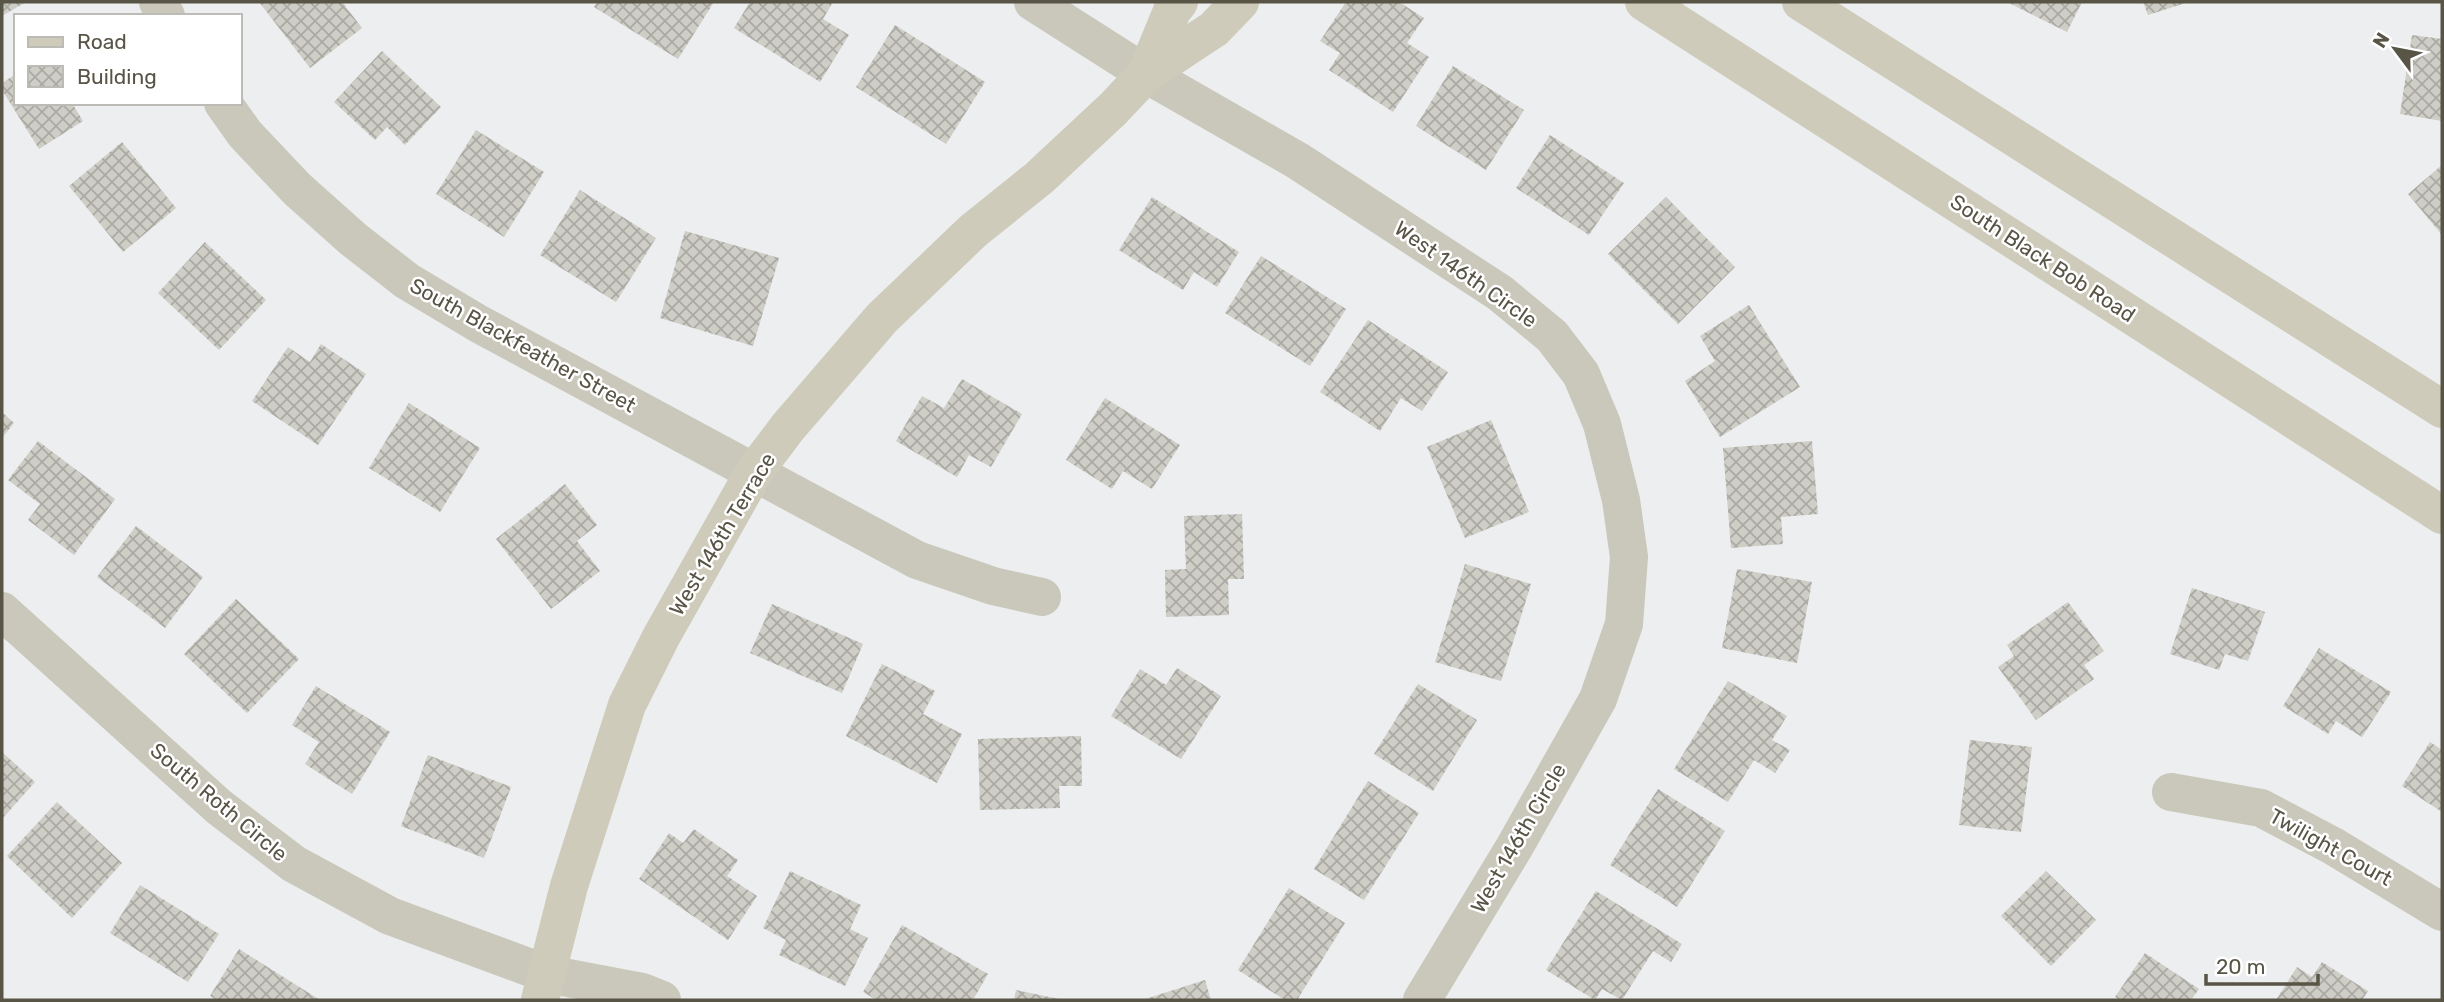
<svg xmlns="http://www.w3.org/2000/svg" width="2444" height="1002" font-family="Rubik,sans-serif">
<defs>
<pattern id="building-cross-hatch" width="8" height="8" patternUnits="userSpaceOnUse" patternTransform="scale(1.75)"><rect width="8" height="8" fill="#cecdc6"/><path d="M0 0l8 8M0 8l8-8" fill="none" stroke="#aaa9a3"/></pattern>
</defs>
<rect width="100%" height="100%" fill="#eceeef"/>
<g fill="url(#building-cross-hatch)">
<polygon points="2,2 26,2 2,16"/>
<polygon points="259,2 342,2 362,28 310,68"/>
<polygon points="597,2 714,2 678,59 594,7"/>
<polygon points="750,2 833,2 823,19 849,35 820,82 734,28"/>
<polygon points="1346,2 1399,2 1424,18 1407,43 1429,57 1393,112 1329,70 1340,53 1320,41"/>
<polygon points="2007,2 2082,2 2067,32"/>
<polygon points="2143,2 2189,2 2148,15"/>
<polygon points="895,25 985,82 946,144 856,87"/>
<polygon points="2412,35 2442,39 2442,121 2400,114"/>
<polygon points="382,51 441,107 405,145 387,127 375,140 334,102"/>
<polygon points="1453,66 1524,110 1486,170 1416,126"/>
<polygon points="16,74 16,103 72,103 83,121 39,149 2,90 2,83"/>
<polygon points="476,130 544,172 504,237 436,194"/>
<polygon points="1550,135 1624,183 1589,235 1516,188"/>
<polygon points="122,142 176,208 123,252 69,186"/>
<polygon points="2442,165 2442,235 2408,194"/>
<polygon points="580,190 656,238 616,302 540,255"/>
<polygon points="1152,197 1239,252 1217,287 1194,272 1183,290 1119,250"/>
<polygon points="1666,197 1735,267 1678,324 1608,254"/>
<polygon points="685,231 779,258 753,346 660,318"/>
<polygon points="205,242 266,300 219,350 158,293"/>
<polygon points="1261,256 1346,309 1310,366 1225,313"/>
<polygon points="1749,305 1800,387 1720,437 1685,381 1715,361 1700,336"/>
<polygon points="1368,320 1448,372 1422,411 1401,398 1380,431 1320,392"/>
<polygon points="321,344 366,374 318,445 252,401 288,347 310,362"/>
<polygon points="962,379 1022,414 991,467 969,455 957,477 896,441 922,396 944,408"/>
<polygon points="1105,398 1180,445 1152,489 1123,471 1112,489 1066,460"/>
<polygon points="409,403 480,448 440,512 369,468"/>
<polygon points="2,412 14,423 2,438"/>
<polygon points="1491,420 1529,512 1465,538 1427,447"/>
<polygon points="38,441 115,499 74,555 28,520 40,504 8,480"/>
<polygon points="1812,441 1818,514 1781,517 1783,544 1731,548 1723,448"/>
<polygon points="565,484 597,525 577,541 600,571 551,609 496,539"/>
<polygon points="1242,514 1244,579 1228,579 1229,615 1166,617 1165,570 1186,569 1184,516"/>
<polygon points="136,526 203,577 165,628 97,577"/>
<polygon points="1465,564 1531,584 1501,681 1435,662"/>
<polygon points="1737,569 1812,582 1797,663 1722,648"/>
<polygon points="2192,588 2265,612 2248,661 2225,654 2219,670 2170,654"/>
<polygon points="236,599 299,659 247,713 184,654"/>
<polygon points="2068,602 2104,651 2084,665 2094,679 2036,720 1998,667 2014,656 2007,645"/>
<polygon points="772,604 863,644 842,693 750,653"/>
<polygon points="2319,648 2391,692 2362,737 2336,721 2328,734 2283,706"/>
<polygon points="882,664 935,691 923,714 962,734 937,783 846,736"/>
<polygon points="1177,668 1221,696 1181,759 1111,716 1140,669 1166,685"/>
<polygon points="1728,681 1787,716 1772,740 1790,750 1775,773 1754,760 1728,802 1674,769"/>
<polygon points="1418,684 1477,720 1433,791 1374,754"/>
<polygon points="316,686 390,732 352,794 305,764 319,742 292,725"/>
<polygon points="1081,736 1082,786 1059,786 1060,808 980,810 978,739"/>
<polygon points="1970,740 2032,747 2021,832 1959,825"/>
<polygon points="2430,742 2442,750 2442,812 2402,786"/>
<polygon points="2,752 35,782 2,819"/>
<polygon points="428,755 511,787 484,858 401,826"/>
<polygon points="1368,781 1419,813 1364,900 1314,869"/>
<polygon points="1658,789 1725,831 1677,907 1610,865"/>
<polygon points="57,802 122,863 72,918 7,856"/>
<polygon points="694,829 738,860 727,876 757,896 728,940 639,879 669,833 683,843"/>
<polygon points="790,871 861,905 850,929 868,938 845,986 779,955 786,940 763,928"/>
<polygon points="2046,871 2096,920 2051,966 2001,916"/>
<polygon points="140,885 219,934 188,982 110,933"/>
<polygon points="1289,888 1345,923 1297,1000 1285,1000 1238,970"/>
<polygon points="1596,891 1682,944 1671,962 1653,951 1622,1000 1602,989 1595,1000 1546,970"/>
<polygon points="902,925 988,974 973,1000 877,1000 863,992"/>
<polygon points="239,949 320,1000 217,1000 210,996"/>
<polygon points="2145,953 2199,989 2191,1000 2120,1000 2115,997"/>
<polygon points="2322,962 2368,991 2362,1000 2276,1000 2297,967 2312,977"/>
<polygon points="1205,980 1211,1000 1142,1000"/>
<polygon points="1016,990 1059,999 1059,1000 1014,1000"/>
</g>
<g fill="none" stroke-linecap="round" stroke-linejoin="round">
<g stroke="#cac7bb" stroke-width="38">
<polyline points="158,2 166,16"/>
<polyline points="1033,2 1146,74 1298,161 1500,293 1552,336 1581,374 1602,424 1621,500 1629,557 1624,624 1598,699 1515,846 1422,1000"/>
<polyline points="223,103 245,134 297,189 353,239 407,281 479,324 917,560 993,586 1042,597"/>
<polyline points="2,611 219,807 294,864 390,916 547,974 642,992 662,1000"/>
<polyline points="2171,792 2261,808 2333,846 2442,912"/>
</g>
<g stroke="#cfcbbb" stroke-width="38">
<polyline points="1644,2 2442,515"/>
<polyline points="1801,2 2442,409"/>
<polyline points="1146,74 1172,11 1179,2"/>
<polyline points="540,1000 569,886 627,705 661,637 754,472 788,427 882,318 973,231 1039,178 1113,109 1146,74 1214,29 1240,2"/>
</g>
</g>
<g text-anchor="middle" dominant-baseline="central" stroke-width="5" stroke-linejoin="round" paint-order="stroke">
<g font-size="21" fill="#585446" stroke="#fff">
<text transform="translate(2043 258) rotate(33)">South Black Bob Road</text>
<text transform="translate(1466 274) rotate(35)">West 146th Circle</text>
<text transform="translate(523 345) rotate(29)">South Blackfeather Street</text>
<text transform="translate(722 534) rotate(-59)">West 146th Terrace</text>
<text transform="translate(219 802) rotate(40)">South Roth Circle</text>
<text transform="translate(1518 838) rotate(-60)">West 146th Circle</text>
<text transform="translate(2331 847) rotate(29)">Twilight Court</text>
</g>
</g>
<rect width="2444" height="1002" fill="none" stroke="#585446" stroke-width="7"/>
<rect x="14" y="14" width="228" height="91" fill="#ffffff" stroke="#bcbbb5" stroke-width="2"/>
<rect x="28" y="37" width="35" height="10" fill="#cfcbbb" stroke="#bcbbb5" stroke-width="2"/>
<text x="77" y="49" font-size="21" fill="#585446">Road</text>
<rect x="28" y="66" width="35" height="21" fill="url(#building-cross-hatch)" stroke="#bcbbb5" stroke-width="2"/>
<text x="77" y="84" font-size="21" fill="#585446">Building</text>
<g transform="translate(2395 49) rotate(302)" stroke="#ffffff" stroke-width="5" paint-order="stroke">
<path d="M0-5L12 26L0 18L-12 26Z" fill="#585446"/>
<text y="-10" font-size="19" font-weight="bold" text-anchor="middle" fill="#585446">N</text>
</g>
<path d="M2206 974v10h112v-10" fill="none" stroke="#585446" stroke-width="3.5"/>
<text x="2216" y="974" font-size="21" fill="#585446" stroke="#ffffff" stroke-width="5" paint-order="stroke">20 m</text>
</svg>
